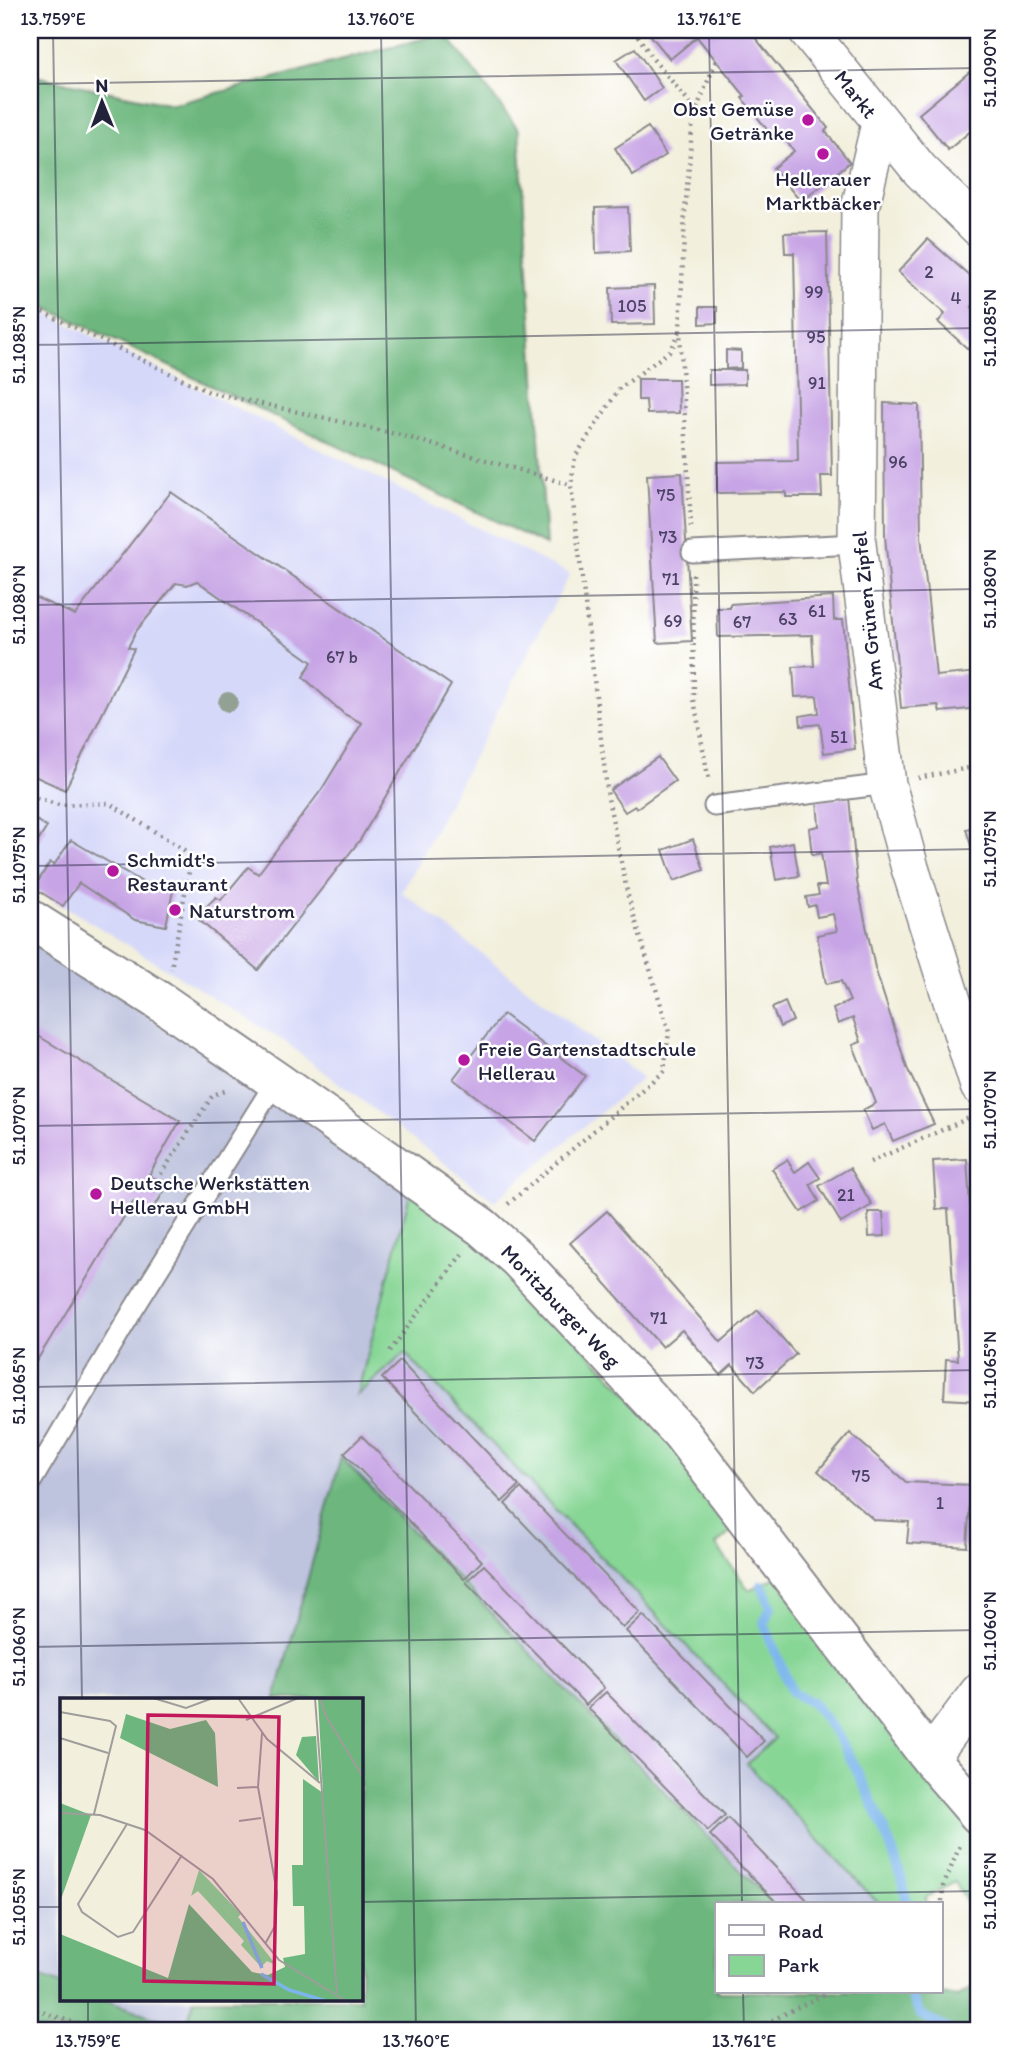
<svg xmlns="http://www.w3.org/2000/svg" width="1009" height="2060" font-family="Itim,sans-serif">
<rect width="100%" height="100%" fill="#fff"/>
<filter id="ink" filterUnits="userSpaceOnUse"><feTurbulence type="fractalNoise" baseFrequency=".0143" numOctaves="2"/><feDisplacementMap in="SourceGraphic" scale="14" xChannelSelector="R" yChannelSelector="G"/><feConvolveMatrix kernelMatrix="1 2 1 2 8 2 1 2 1" color-interpolation-filters="sRGB"/></filter>
<filter id="wash" filterUnits="userSpaceOnUse"><feTurbulence type="fractalNoise" baseFrequency=".00686" numOctaves="4" result="noise"/><feDisplacementMap in="SourceGraphic" scale="28" xChannelSelector="R" yChannelSelector="G"/><feGaussianBlur stdDeviation="1.57" result="paint"/><feColorMatrix in="noise" values="0 0 0 0 0 0 0 0 0 0 0 0 0 0 0 0 0 1.4 0 .05"/><feComposite in="paint" operator="in"/></filter>
<g filter="url(#wash)">
<rect width="100%" height="100%" fill="#f2efdc"/>
<polygon fill="#d6d8f9" points="30,305 570,574 402,892 643,1078 494,1201 285,1042 30,885"/>
<g fill="#bec3de">
<polygon points="30,937 411,1190 358,1394 404,1352 775,1738 747,1764 879,1904 773,1904 341,1458 275,1699 61,1700 61,1985 30,1974"/>
<polygon points="101,1999 194,1999 186,2028"/>
</g>
<polygon fill="#87d695" stroke="#547c68" stroke-width="2" points="411,1190 480,1239 678,1446 738,1526 716,1545 749,1590 776,1577 919,1766 979,1837 979,1924 955,1882 926,1897 927,1904 879,1904 747,1764 775,1738 405,1353 357,1395"/>
<g fill="#6db77e" stroke="#486c5c" stroke-width="2">
<polygon points="445,33 519,130 546,545 30,300 30,75 172,105"/>
<polygon points="341,1457 773,1904 717,1904 717,1992 932,1992 957,1997 979,1984 979,2030 30,2030 30,1974 61,1985 61,1999 101,1999 186,2028 194,1999 360,1999 360,1700 275,1699"/>
</g>
<g fill="none" stroke-linecap="round" stroke-linejoin="round">
<g stroke="#7cb5ec" stroke-width="10">
<path d="M762,1585L771,1607L764,1623L792,1693C799,1697 810,1700 815,1706C850,1745 899,1852 907,1904"/>
<polyline points="909,1992 921,2015 949,2030"/>
</g>
</g>
<g id="blocks">
<g fill="#c7a4e5">
<polygon points="749,30 828,128 825,131 850,162 801,202 773,168 794,151 776,128 770,133 742,98 745,96 697,37 670,59 647,31"/>
<polygon points="635,48 662,88 644,101 616,60"/>
<polygon points="979,64 979,124 948,150 919,114"/>
<polygon points="648,127 666,155 633,176 615,148"/>
<polygon points="628,207 630,251 596,253 595,208"/>
<polygon points="827,232 832,476 821,476 822,497 786,497 786,492 717,493 717,462 798,461 794,253 785,253 784,233"/>
<polygon points="928,239 979,284 979,299 972,307 979,314 979,359 938,322 945,314 898,272"/>
<polygon points="654,286 655,324 611,325 610,288"/>
<polygon points="700,307 717,307 717,323 700,324"/>
<polygon points="726,350 741,351 741,368 726,369"/>
<polygon points="709,370 745,370 745,384 709,385"/>
<polygon points="638,379 678,379 679,413 647,414 646,400 638,400"/>
<polygon points="884,403 919,405 921,536 936,676 979,672 979,708 940,712 938,705 901,708 885,536"/>
<polygon points="682,473 692,641 657,643 647,475"/>
<polygon points="171,492 451,685 360,840 258,970 199,920 200,913 216,897 221,900 248,867 258,874 322,789 362,723 344,714 303,677 312,662 197,581 187,585 176,583 137,630 128,647 134,649 65,790 30,774 30,725 34,726 40,709 30,704 30,595 75,615"/>
<polygon points="833,597 834,620 843,620 855,749 824,753 820,724 801,726 800,716 819,713 817,696 795,697 793,667 814,666 812,635 718,637 717,608 730,608 730,604"/>
<polygon points="658,757 675,781 637,808 635,806 625,812 610,790"/>
<polygon points="849,797 857,882 875,968 907,1068 934,1124 893,1141 885,1124 872,1130 863,1110 876,1103 853,1045 861,1042 853,1018 838,1024 833,1009 850,1001 841,981 826,984 817,935 837,931 833,914 817,917 815,905 808,907 806,897 819,895 817,886 826,886 821,853 812,855 809,828 819,826 817,800"/>
<polygon points="30,816 47,827 30,854"/>
<polygon points="979,826 979,872 966,829"/>
<polygon points="693,839 704,870 674,881 663,850"/>
<polygon points="71,840 144,883 173,890 166,926 135,920 79,883 63,906 34,888 50,862 54,865"/>
<polygon points="793,842 799,876 776,880 770,847"/>
<polygon points="785,1002 793,1021 780,1027 772,1008"/>
<polygon points="503,1014 585,1076 535,1141 453,1079"/>
<polygon points="30,1031 180,1121 149,1175 167,1186 151,1213 133,1202 30,1372"/>
<polygon points="967,1159 970,1205 979,1205 979,1401 944,1399 946,1359 958,1360 948,1209 936,1209 933,1161"/>
<polygon points="787,1160 795,1172 809,1162 820,1178 810,1184 819,1201 801,1212 772,1169"/>
<polygon points="850,1168 872,1205 841,1223 819,1186"/>
<polygon points="607,1211 721,1342 758,1310 796,1354 755,1391 732,1365 721,1375 682,1330 662,1347 570,1243"/>
<polygon points="868,1212 883,1212 885,1236 869,1237"/>
<polygon points="400,1361 519,1486 502,1502 382,1378"/>
<polygon points="850,1433 906,1482 971,1485 967,1547 907,1543 909,1522 874,1520 818,1471"/>
<polygon points="362,1436 482,1561 464,1579 344,1453"/>
<polygon points="521,1488 640,1612 623,1628 505,1504"/>
<polygon points="484,1565 604,1688 586,1705 466,1582"/>
<polygon points="643,1615 764,1741 747,1757 626,1631"/>
<polygon points="606,1692 725,1815 708,1831 588,1708"/>
<polygon points="728,1818 811,1904 778,1904 710,1835"/>
</g>
</g>
</g>
<g filter="url(#ink)">
<use href="#blocks" fill-opacity="0" stroke="#8a888c" stroke-width="2"/>
<g fill="none" stroke-linecap="round" stroke-linejoin="round">
<g stroke="#8a888c" stroke-width="23">
<g id="lane">
<polyline points="692,552 857,544"/>
<polyline points="714,806 887,784"/>
<polyline points="30,1484 133,1310 276,1081"/>
</g>
</g>
<g stroke="#8a888c" stroke-width="40">
<g id="street">
<polyline points="807,30 920,170 979,228"/>
<polyline points="880,124 860,208 857,544 887,784 910,868 979,1086"/>
<polyline points="930,1758 979,1692"/>
</g>
</g>
<g stroke="#8a888c" stroke-width="42">
<polyline id="secondary" points="30,919 164,1004 276,1081 482,1227 518,1259 681,1433 930,1758 979,1815"/>
</g>
<g stroke="#8a888c" stroke-width="4.5" stroke-dasharray="2 5" stroke-linecap="butt">
<polyline points="634,30 653,59 696,110"/>
<polyline points="750,31 752,30"/>
<polyline points="30,306 209,392 400,435 571,485"/>
<polyline points="691,527 680,331 685,211 693,118 716,61"/>
<polyline points="693,574 694,700 709,781"/>
<polyline points="918,778 979,766"/>
<polyline points="30,796 59,805 109,803 192,855 171,969"/>
<polyline points="870,1162 969,1118"/>
<polyline points="157,1180 213,1095 228,1090"/>
<polyline points="508,1204 664,1071 669,1032 628,896 608,798 571,485 575,457 619,389 671,350 680,331"/>
<polyline points="390,1351 462,1254"/>
<polyline points="941,1915 943,1887 961,1843"/>
<polyline points="30,2008 96,2030"/>
<polyline points="753,2030 828,1992"/>
</g>
<use href="#lane" stroke="#fff" stroke-width="19"/>
<use href="#street" stroke="#fff" stroke-width="37"/>
<use href="#secondary" stroke="#fff" stroke-width="38"/>
</g>
<circle fill="#93a194" cx="228" cy="702" r="10"/>
</g>
<path fill="none" stroke="#22223b" stroke-width="2" stroke-opacity="0.45" d="M53,30L82,1700M381,30L416,2030M709,30L742,1904M30,84L979,68M30,345L979,328M30,605L979,589M30,866L979,849M30,1126L979,1109M30,1387L979,1370M30,1647L979,1630M360,1902L979,1891M30,1907H61M743,1992L744,2030M88,1999V2030"/>
<g fill="#b5179e" stroke="#fff" stroke-width="2.5">
<circle cx="808" cy="120" r="7"/>
<circle cx="823" cy="154" r="7"/>
<circle cx="113" cy="871" r="7"/>
<circle cx="175" cy="910" r="7"/>
<circle cx="464" cy="1060" r="7"/>
<circle cx="96" cy="1194" r="7"/>
</g>
<g text-anchor="middle" dominant-baseline="central" stroke-width="5" stroke-linejoin="round" paint-order="stroke">
<g font-size="18" fill="#4b4266">
<text x="929" y="272">2</text>
<text x="814" y="292">99</text>
<text x="956" y="298">4</text>
<text x="632" y="306">105</text>
<text x="816" y="337">95</text>
<text x="817" y="383">91</text>
<text x="898" y="462">96</text>
<text x="666" y="495">75</text>
<text x="668" y="537">73</text>
<text x="671" y="579">71</text>
<text x="817" y="611">61</text>
<text x="788" y="619">63</text>
<text x="673" y="621">69</text>
<text x="742" y="622">67</text>
<text x="342" y="657">67 b</text>
<text x="839" y="737">51</text>
<text x="846" y="1195">21</text>
<text x="659" y="1318">71</text>
<text x="755" y="1363">73</text>
<text x="861" y="1476">75</text>
<text x="940" y="1503">1</text>
</g>
<g font-size="21" fill="#22223b" stroke="#fff">
<text transform="translate(856 94) rotate(52)">Markt</text>
<text transform="translate(867 611) rotate(-96)">Am Grünen Zipfel</text>
<text transform="translate(561 1306) rotate(46)">Moritzburger Weg</text>
</g>
<g font-size="21" fill="#22223b" stroke="#fff" text-anchor="start">
<text x="794" y="108" text-anchor="end">Obst Gemüse<tspan x="794" dy="24">Getränke</tspan></text>
<text x="823" y="178" text-anchor="middle">Hellerauer<tspan x="823" dy="24">Marktbäcker</tspan></text>
<text x="127" y="859">Schmidt's<tspan x="127" dy="24">Restaurant</tspan></text>
<text x="189" y="910">Naturstrom</text>
<text x="478" y="1048">Freie Gartenstadtschule<tspan x="478" dy="24">Hellerau</tspan></text>
<text x="110" y="1182">Deutsche Werkstätten<tspan x="110" dy="24">Hellerau GmbH</tspan></text>
</g>
</g>
<g transform="translate(60 1698)">
<rect width="303" height="303" fill="#f2efdc"/>
<path d="M139,172L181,216L178,219L217,268L207,263L201,269L181,247L184,243L138,193L131,198Z" fill="#87d695"/>
<path d="M258,0H303V303H0V236L108,280L129,206L192,274L208,277L225,269L223,260L245,256L244,208H233L232,167H243V81L263,95ZM66,16L110,31L146,22L155,35L158,89L60,40ZM256,38L259,84L236,57L242,39ZM0,105L31,117L0,204Z" fill="#6db77e"/>
<path fill="none" stroke="#7cb5ec" stroke-width="3.5" d="M183,224L202,270M201,276L229,292L266,303"/>
<path fill="none" stroke="#9f9d9c" stroke-width="2" d="M93,0L126,10L153,0M178,0L207,41L260,85M255,0L277,295M260,0L266,18L303,79M0,14L50,23L56,28L34,116M186,22L238,0M202,35L198,89L217,195L215,228L205,246M0,40L48,55M177,90L198,89M0,115L40,117L85,132L153,181L219,262L286,303M179,123L201,120M67,126L18,206L22,214L58,239L73,234L122,157"/>
<path fill="#c2185b" fill-opacity="0.15" stroke="#c2185b" stroke-width="3.5" d="M88,17L219,19L214,286L84,283Z"/>
<rect width="303" height="303" fill="none" stroke="#22223b" stroke-width="3.5"/>
</g>
<rect width="1009" height="2060" fill="none" stroke="#fff" stroke-width="77"/>
<rect x="715" y="1902" width="228" height="91" fill="#ffffff" stroke="#a7a7b1" stroke-width="2"/>
<rect x="729" y="1925" width="35" height="10" fill="#ffffff" stroke="#a7a7b1" stroke-width="2"/>
<text x="778" y="1938" font-size="21" fill="#22223b">Road</text>
<rect x="729" y="1955" width="35" height="21" fill="#87d695" stroke="#a7a7b1" stroke-width="2"/>
<text x="778" y="1972" font-size="21" fill="#22223b">Park</text>
<g transform="translate(102 102) rotate(359)" stroke="#ffffff" stroke-width="5" paint-order="stroke">
<path d="M0-5L12 26L0 18L-12 26Z" fill="#22223b"/>
<text y="-10" font-size="19" font-weight="bold" text-anchor="middle" fill="#22223b">N</text>
</g>
<rect x="38" y="38" width="932" height="1984" fill="none" stroke="#22223b" stroke-width="2.5"/>
<g font-size="18" text-anchor="middle" fill="#22223b">
<text x="53" y="25">13.759°E</text>
<text x="381" y="25">13.760°E</text>
<text x="709" y="25">13.761°E</text>
<text transform="translate(990 68) rotate(-90)" y="6">51.1090°N</text>
<text transform="translate(990 328) rotate(-90)" y="6">51.1085°N</text>
<text transform="translate(19 345) rotate(-90)" y="6">51.1085°N</text>
<text transform="translate(990 589) rotate(-90)" y="6">51.1080°N</text>
<text transform="translate(19 605) rotate(-90)" y="6">51.1080°N</text>
<text transform="translate(990 849) rotate(-90)" y="6">51.1075°N</text>
<text transform="translate(19 865) rotate(-90)" y="6">51.1075°N</text>
<text transform="translate(990 1110) rotate(-90)" y="6">51.1070°N</text>
<text transform="translate(19 1126) rotate(-90)" y="6">51.1070°N</text>
<text transform="translate(990 1370) rotate(-90)" y="6">51.1065°N</text>
<text transform="translate(19 1386) rotate(-90)" y="6">51.1065°N</text>
<text transform="translate(990 1631) rotate(-90)" y="6">51.1060°N</text>
<text transform="translate(19 1647) rotate(-90)" y="6">51.1060°N</text>
<text transform="translate(990 1891) rotate(-90)" y="6">51.1055°N</text>
<text transform="translate(19 1907) rotate(-90)" y="6">51.1055°N</text>
<text x="88" y="2047">13.759°E</text>
<text x="416" y="2047">13.760°E</text>
<text x="744" y="2047">13.761°E</text>
</g>
</svg>
